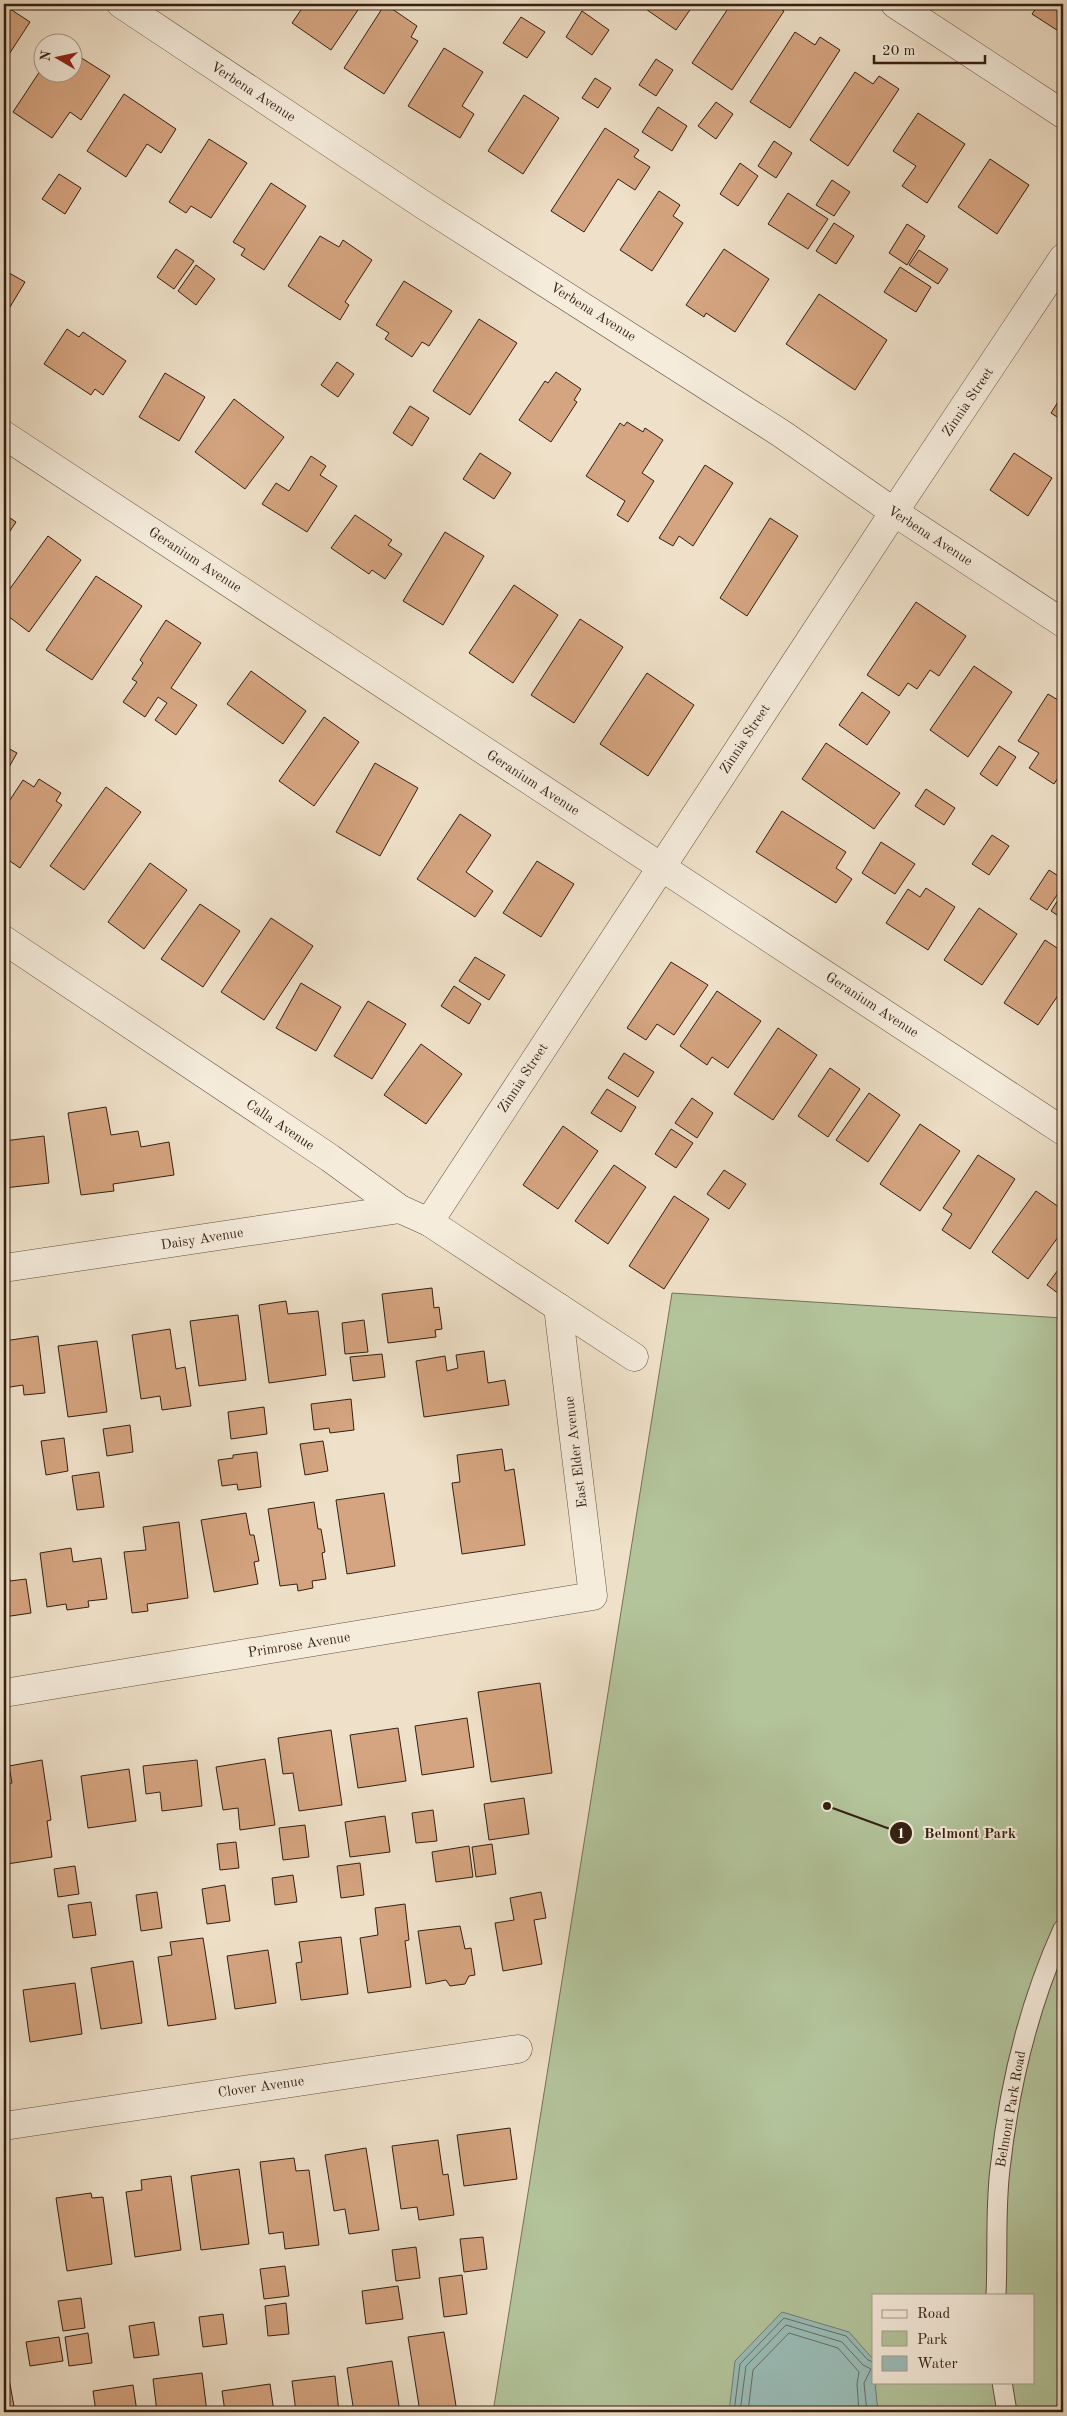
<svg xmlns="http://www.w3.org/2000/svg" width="1067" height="2416" font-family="'Old Standard TT',serif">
<rect width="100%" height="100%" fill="#efe1c9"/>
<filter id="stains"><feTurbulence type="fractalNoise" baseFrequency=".004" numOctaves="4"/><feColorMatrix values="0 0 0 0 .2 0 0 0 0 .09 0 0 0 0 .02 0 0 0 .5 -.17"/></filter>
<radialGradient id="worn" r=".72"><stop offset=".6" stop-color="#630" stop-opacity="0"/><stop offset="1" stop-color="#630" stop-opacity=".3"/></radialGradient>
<path fill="#b3c49b" stroke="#747256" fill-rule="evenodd" d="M672,1293L1063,1318V2412H493ZM873,2295H1033V2382H873Z"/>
<polygon fill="#9abdb8" stroke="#717e75" points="782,2312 849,2332 873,2359 873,2382 875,2382 878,2412 729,2412 735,2361"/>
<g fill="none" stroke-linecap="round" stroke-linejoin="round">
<g stroke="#676e64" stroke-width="1">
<polyline points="734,2412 740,2364 784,2318 846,2336 868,2360 873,2362"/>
<polyline points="740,2412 746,2366 786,2325 842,2342 863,2365 871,2369 864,2383 867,2412"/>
<polyline points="748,2412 753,2370 789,2333 838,2348 859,2372 857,2384 859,2412"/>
</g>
</g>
<g fill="#d5a480" stroke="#341f11">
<polygon points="305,4 362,4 331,50 292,23"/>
<polygon points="385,4 417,26 411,37 418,41 384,94 344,68"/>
<polygon points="641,4 694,4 676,30 640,5"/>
<polygon points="731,4 753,4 756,6 758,4 772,4 784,11 732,90 692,63"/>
<polygon points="1039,4 1063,4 1063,34 1032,14"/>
<polygon points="4,5 30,22 4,62"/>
<polygon points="582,11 609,30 592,55 566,37"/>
<polygon points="521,17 545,32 527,58 503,43"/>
<polygon points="795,32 815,45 820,37 840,50 790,128 750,102"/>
<polygon points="444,48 483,72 462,106 474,114 460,138 408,106"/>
<polygon points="72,52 110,76 81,120 70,112 52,138 13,112 42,68 42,72 72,72"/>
<polygon points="656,59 673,70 656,96 639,85"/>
<polygon points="855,72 873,84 879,76 899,89 848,166 810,140"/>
<polygon points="595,78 611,88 598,108 582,98"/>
<polygon points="124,94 176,129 161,153 147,144 126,177 87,151"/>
<polygon points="524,95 559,118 523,174 488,151"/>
<polygon points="716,102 733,114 716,139 698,126"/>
<polygon points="658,107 687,126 672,151 642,132"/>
<polygon points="918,113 965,144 927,203 902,186 916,166 893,151"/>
<polygon points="605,128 639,150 634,157 650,167 635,190 618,179 584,232 551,211"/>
<polygon points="209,139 247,163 211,218 191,206 186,213 169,202"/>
<polygon points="774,141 792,153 776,178 758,166"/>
<polygon points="990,159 1029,185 997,234 958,207"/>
<polygon points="740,163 758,176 738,206 720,194"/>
<polygon points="59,174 81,188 65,214 42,199"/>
<polygon points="832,180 850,192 834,216 816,205"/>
<polygon points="271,183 306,206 264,270 241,255 245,249 233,242"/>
<polygon points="659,191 680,205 673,216 683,223 652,271 620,250"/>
<polygon points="788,193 828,219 808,249 768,224"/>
<polygon points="834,223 854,236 836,264 816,251"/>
<polygon points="907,224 925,236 907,265 889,253"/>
<polygon points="320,236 339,247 343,240 372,260 345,302 349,305 340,320 288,286"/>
<polygon points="176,249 194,261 174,289 157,277"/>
<polygon points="724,249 769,279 735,332 706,313 704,317 686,305"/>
<polygon points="919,250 948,269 938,284 909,265"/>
<polygon points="196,265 215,279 196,305 178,291"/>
<polygon points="900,267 931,287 916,312 884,292"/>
<polygon points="4,270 25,282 4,317"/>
<polygon points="404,281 452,311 429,346 422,342 412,357 385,339 389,333 376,325"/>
<polygon points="819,294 887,340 855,390 786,344"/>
<polygon points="479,319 517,343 470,415 433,391"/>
<polygon points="67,329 79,337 83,332 126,361 103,395 95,389 91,395 44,364"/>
<polygon points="337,362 354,374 338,397 321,385"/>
<polygon points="556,372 581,389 574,400 577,402 551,442 519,420 545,381 548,383"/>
<polygon points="165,373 205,397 179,441 139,417"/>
<polygon points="1063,394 1063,421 1051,413"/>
<polygon points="234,399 284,437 245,489 195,452"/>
<polygon points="410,406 429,418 412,446 393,433"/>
<polygon points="627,422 643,432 645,428 663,440 642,473 654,481 628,522 617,515 625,501 586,476 620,423 624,426"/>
<polygon points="480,453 511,473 494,499 463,479"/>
<polygon points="1014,453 1052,478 1028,516 990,490"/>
<polygon points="311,456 326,466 320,475 337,486 307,532 262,504 276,483 289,491"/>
<polygon points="705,465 733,483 693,546 679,536 673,546 659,538"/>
<polygon points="4,514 16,522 4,540"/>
<polygon points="355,515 392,540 388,545 402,554 385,579 372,570 369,574 331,548"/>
<polygon points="770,518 798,536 747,616 720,598"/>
<polygon points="445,532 484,556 443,625 403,601"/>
<polygon points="48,536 81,560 29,632 4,613 4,597"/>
<polygon points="96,576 142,606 92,680 46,650"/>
<polygon points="514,585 558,615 513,683 469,653"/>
<polygon points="916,602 966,636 939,676 930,670 917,689 908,683 899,696 867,675"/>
<polygon points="580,619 623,647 574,723 531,695"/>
<polygon points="166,620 201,643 171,688 197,705 176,735 155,720 167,703 158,697 145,717 123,702 137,682 132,679 143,663 140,660"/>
<polygon points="974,666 1012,692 968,757 930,730"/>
<polygon points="251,671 306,711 283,744 227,704"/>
<polygon points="647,673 694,705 648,776 600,744"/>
<polygon points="862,692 890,712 867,745 839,725"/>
<polygon points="1048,694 1063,703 1063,770 1054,784 1029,768 1039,753 1018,741"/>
<polygon points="324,717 359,742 314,806 279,781"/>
<polygon points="826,743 900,793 874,829 802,779"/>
<polygon points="4,746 17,753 4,776"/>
<polygon points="999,746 1016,757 997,786 980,774"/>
<polygon points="375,763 418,788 380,856 336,832"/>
<polygon points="39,779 61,793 56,801 62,805 20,868 4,857 4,809 23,780 34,787"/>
<polygon points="106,787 141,812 84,890 50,866"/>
<polygon points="926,789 955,808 944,825 915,806"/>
<polygon points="782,811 846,852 836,868 852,879 836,903 756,852"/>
<polygon points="460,814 491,835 466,872 493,891 475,917 417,879"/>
<polygon points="992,835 1009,846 989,875 972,864"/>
<polygon points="881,842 915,864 895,894 862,873"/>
<polygon points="537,861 574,884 541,937 503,913"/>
<polygon points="150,863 187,890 144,949 108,922"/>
<polygon points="1049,870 1063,879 1063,886 1047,910 1030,899"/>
<polygon points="926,888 955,907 928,950 886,923 908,889 920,897"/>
<polygon points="1063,892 1063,919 1051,911"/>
<polygon points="200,904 240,931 203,987 161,959"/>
<polygon points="979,908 1017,934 982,985 944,960"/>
<polygon points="271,918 313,946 264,1020 221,992"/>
<polygon points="1045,940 1063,952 1063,988 1038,1025 1004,1003"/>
<polygon points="475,957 505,975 489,1000 459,981"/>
<polygon points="671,962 708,985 674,1035 657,1024 646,1040 627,1028"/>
<polygon points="301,983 341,1007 316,1051 276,1028"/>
<polygon points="454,986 481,1004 469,1024 441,1006"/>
<polygon points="717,991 761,1021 728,1068 712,1057 707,1065 680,1046"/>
<polygon points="368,1001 406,1024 372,1079 334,1056"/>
<polygon points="778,1028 817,1055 773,1120 734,1094"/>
<polygon points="421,1044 462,1074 426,1124 384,1095"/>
<polygon points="624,1053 654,1072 638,1097 608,1078"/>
<polygon points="830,1068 860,1089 828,1137 798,1116"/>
<polygon points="607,1089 636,1107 621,1132 591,1113"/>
<polygon points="869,1093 900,1115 868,1162 836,1140"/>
<polygon points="692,1098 713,1113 697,1138 675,1123"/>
<polygon points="106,1107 111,1135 138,1131 141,1147 169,1142 174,1175 113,1184 114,1191 81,1195 68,1113"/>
<polygon points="920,1124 960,1151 920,1211 880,1184"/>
<polygon points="563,1126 598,1151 558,1209 523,1185"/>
<polygon points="671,1129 693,1143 676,1168 655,1154"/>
<polygon points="44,1136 49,1183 4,1188 4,1141"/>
<polygon points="978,1155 1015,1179 970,1249 942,1230 952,1214 943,1208"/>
<polygon points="614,1165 646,1187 608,1244 575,1221"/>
<polygon points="724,1170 746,1184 729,1209 707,1194"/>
<polygon points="1036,1191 1063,1210 1063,1230 1028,1279 992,1252"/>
<polygon points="674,1196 709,1219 664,1289 629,1266"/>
<polygon points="1063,1263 1063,1297 1047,1285"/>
<polygon points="432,1288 434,1308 439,1307 442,1329 435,1330 436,1337 388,1343 382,1294"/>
<polygon points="286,1301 288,1314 318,1311 326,1375 269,1383 259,1305"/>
<polygon points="238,1315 246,1380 199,1386 190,1321"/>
<polygon points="364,1320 368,1352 345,1354 342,1323"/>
<polygon points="170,1329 176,1369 185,1367 191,1406 162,1410 160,1396 141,1399 132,1335"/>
<polygon points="38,1336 45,1393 24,1395 23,1385 4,1388 4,1341"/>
<polygon points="97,1341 107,1412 68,1417 58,1346"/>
<polygon points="484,1351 488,1383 505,1380 509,1405 424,1417 416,1361 445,1356 447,1371 458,1368 456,1355"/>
<polygon points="382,1354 385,1377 353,1381 350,1357"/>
<polygon points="351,1399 354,1430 330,1433 329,1428 314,1430 311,1404"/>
<polygon points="264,1407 267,1434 231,1439 228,1412"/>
<polygon points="130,1425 133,1452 107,1456 103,1429"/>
<polygon points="64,1438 68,1471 46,1475 41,1441"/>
<polygon points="323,1441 328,1471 305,1475 300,1444"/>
<polygon points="502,1449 505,1471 514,1469 525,1545 462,1554 452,1483 460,1482 457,1455"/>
<polygon points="257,1452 261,1487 238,1490 237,1484 222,1486 218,1460 233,1458 233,1455"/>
<polygon points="99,1472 104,1507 77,1510 72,1476"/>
<polygon points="384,1493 395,1566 347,1574 336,1500"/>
<polygon points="314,1502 318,1529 321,1529 325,1552 322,1553 326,1579 312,1581 313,1588 298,1591 297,1584 280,1586 268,1509"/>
<polygon points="246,1513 250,1535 254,1535 259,1561 254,1562 258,1584 214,1592 201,1520"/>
<polygon points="179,1522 188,1598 147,1604 148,1611 132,1613 124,1552 146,1550 143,1527"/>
<polygon points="71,1548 73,1562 101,1558 107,1599 88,1601 89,1607 67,1610 66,1604 47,1607 40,1553"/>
<polygon points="7,1560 10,1581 26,1579 31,1613 4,1617 4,1561"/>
<polygon points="540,1683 552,1773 491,1782 478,1692"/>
<polygon points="467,1718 474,1767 422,1775 415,1726"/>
<polygon points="398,1728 406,1781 358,1788 350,1735"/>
<polygon points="331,1730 342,1805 299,1811 293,1773 283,1774 278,1738"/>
<polygon points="265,1759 275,1825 240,1830 238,1808 223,1810 216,1767"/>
<polygon points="42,1760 51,1820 47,1821 52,1857 7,1864 4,1841 4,1784 12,1783 9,1766"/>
<polygon points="197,1760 202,1806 162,1811 160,1792 146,1794 143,1766"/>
<polygon points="129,1769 136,1821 88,1828 81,1776"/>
<polygon points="524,1798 529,1834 489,1840 484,1804"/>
<polygon points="433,1810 437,1841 416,1843 412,1813"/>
<polygon points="385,1816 390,1852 350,1857 345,1822"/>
<polygon points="305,1825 309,1857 283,1860 279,1828"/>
<polygon points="236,1842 239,1868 220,1870 217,1844"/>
<polygon points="492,1844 496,1874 476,1877 472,1847"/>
<polygon points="469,1846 473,1877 436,1882 432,1852"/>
<polygon points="360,1863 364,1895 341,1898 337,1866"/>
<polygon points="75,1866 79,1894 58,1897 54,1869"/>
<polygon points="293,1875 297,1902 275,1905 272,1878"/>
<polygon points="225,1885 230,1921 207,1924 202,1889"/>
<polygon points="157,1892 162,1928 141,1931 136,1895"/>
<polygon points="541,1892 546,1918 534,1920 542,1964 503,1971 495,1923 514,1920 510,1898"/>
<polygon points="91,1902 96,1935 73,1938 68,1905"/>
<polygon points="405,1904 409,1940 405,1941 411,1987 368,1993 360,1938 378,1935 375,1908"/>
<polygon points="460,1926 465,1949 471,1948 475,1975 469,1976 465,1984 450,1986 446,1980 426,1984 418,1931"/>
<polygon points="341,1937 348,1994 301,2000 296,1963 302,1962 299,1942"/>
<polygon points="203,1938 216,2019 168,2026 158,1957 172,1955 170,1942"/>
<polygon points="268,1950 276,2003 235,2009 227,1956"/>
<polygon points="133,1961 142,2023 101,2029 91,1968"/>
<polygon points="75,1983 82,2034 30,2042 23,1990"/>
<polygon points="510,2128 517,2179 464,2186 457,2135"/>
<polygon points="438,2140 443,2175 448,2174 454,2215 419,2220 417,2207 401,2209 392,2146"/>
<polygon points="366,2148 379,2230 349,2234 345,2209 334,2211 325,2155"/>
<polygon points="294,2158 296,2171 309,2170 319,2245 285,2249 283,2232 269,2234 260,2162"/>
<polygon points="239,2169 249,2244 201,2250 191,2176"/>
<polygon points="171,2176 181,2250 135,2257 126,2192 142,2190 141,2180"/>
<polygon points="91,2193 92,2198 103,2197 112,2264 67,2271 56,2198"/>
<polygon points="483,2237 487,2269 464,2272 460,2239"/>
<polygon points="416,2247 420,2278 396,2281 392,2250"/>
<polygon points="285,2266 289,2296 264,2299 260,2269"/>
<polygon points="462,2275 467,2314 444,2317 439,2278"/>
<polygon points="398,2286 403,2319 366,2324 362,2291"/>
<polygon points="81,2298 85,2328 63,2331 58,2301"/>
<polygon points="286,2303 289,2334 268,2336 265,2306"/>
<polygon points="223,2314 227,2344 203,2347 199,2317"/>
<polygon points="154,2322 159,2355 134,2358 129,2326"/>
<polygon points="444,2332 457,2412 420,2412 408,2337"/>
<polygon points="88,2333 92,2363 69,2366 65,2337"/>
<polygon points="59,2337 63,2361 30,2366 26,2342"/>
<polygon points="392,2361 400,2412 354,2412 347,2368"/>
<polygon points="4,2373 8,2373 15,2412 4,2412"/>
<polygon points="202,2373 207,2412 157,2412 153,2379"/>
<polygon points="335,2376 339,2412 296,2412 292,2381"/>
<polygon points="270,2384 274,2412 225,2412 222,2391"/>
<polygon points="133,2385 137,2412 96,2412 93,2391"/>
</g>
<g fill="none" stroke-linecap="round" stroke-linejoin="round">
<g stroke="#63503f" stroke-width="21">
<g id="lane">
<path d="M996,2295C998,2253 995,2210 1000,2169C1009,2087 1029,2004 1063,1929"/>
<polyline points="1002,2382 1007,2412"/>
</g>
</g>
<g stroke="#63503f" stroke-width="29">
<g id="street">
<polyline points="121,4 425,206 782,434 894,512 1063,623"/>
<polyline points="895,4 1063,114"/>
<polyline points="4,435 1063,1131"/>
<polyline points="4,940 330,1158 400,1209 429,1222 634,1357"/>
<polyline points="429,1222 894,512 1063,258"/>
<polyline points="4,1268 400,1209"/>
<polyline points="4,1693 593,1596 558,1307"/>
<polyline points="4,2126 518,2049"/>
</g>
</g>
<use href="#lane" stroke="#f5ecdc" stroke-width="19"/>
<use href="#street" stroke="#f5ecdc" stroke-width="28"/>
</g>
<g text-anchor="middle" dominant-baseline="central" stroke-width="4" stroke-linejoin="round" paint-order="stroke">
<g font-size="14" fill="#341f11" stroke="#f5ecdc">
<text transform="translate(253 92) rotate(33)">Verbena Avenue</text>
<text transform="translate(593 312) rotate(32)">Verbena Avenue</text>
<text transform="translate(968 402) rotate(-56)">Zinnia Street</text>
<text transform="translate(930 536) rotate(33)">Verbena Avenue</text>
<text transform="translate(195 560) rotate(33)">Geranium Avenue</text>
<text transform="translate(745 739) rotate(-57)">Zinnia Street</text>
<text transform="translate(533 783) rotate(33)">Geranium Avenue</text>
<text transform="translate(872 1005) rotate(33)">Geranium Avenue</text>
<text transform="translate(523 1078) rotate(-57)">Zinnia Street</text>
<text transform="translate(280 1125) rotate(34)">Calla Avenue</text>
<text transform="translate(202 1239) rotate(-9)">Daisy Avenue</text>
<text transform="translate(576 1452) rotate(-97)">East Elder Avenue</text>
<text transform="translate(299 1645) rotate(-9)">Primrose Avenue</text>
<text transform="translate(261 2087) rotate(-8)">Clover Avenue</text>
<text transform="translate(1011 2109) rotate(-80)">Belmont Park Road</text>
</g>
</g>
<path fill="none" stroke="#341f11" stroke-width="2" d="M827 1806L901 1833"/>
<g fill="#341f11" stroke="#f5ecdc" stroke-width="2">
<circle cx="827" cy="1806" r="5"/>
<circle cx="901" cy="1833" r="12"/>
</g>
<g font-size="15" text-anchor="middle" font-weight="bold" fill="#fff">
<text x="901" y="1838">1</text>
</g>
<g font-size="15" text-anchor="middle" font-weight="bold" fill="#341f11" stroke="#f5ecdc" stroke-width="4" stroke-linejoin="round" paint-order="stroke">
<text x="970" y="1838">Belmont Park</text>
</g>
<rect width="1067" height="2416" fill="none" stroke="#efe1c9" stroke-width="20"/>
<rect x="5" y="5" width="1057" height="2406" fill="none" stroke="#341f11" stroke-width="2.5"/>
<rect x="10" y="10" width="1047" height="2396" fill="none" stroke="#341f11"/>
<rect x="872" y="2294" width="162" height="90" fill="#f5ecdc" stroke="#a89a8b"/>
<rect x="882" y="2310" width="25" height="8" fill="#f5ecdc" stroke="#a89a8b"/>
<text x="917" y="2318" font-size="15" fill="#341f11">Road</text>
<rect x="882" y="2331" width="25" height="15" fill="#b3c49b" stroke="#a89a8b"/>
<text x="917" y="2344" font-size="15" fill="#341f11">Park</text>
<rect x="882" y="2356" width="25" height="15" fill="#9abdb8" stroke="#a89a8b"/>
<text x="917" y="2368" font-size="15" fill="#341f11">Water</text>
<g transform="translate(58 58) rotate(279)"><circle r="24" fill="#f5ecdc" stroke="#a89a8b"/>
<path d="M0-4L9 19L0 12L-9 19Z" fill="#8f2418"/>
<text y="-8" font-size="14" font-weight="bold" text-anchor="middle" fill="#341f11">N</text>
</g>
<path d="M874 55v8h111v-8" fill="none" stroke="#341f11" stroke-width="2.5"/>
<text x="882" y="55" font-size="15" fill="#341f11" stroke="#f5ecdc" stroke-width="4" paint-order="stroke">20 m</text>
<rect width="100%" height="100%" filter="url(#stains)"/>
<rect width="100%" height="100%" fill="url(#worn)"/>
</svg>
